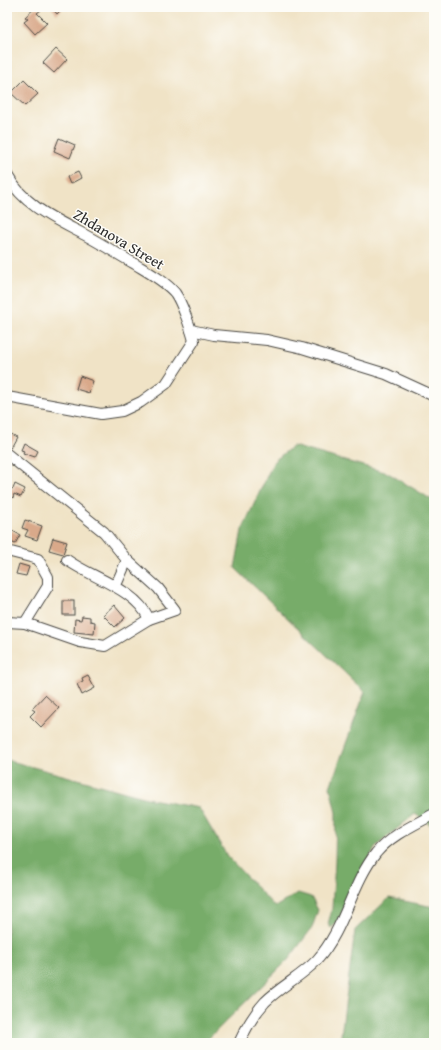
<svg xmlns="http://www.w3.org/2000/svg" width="441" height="1050" font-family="'Gentium Book Plus',serif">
<rect width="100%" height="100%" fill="#fdfcf7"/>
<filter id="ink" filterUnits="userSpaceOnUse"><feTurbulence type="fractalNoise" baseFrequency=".025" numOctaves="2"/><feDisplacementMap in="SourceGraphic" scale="8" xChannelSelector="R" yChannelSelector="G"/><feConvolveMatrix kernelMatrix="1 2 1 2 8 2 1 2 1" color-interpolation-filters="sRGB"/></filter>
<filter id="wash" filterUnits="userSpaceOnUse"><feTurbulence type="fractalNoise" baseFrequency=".012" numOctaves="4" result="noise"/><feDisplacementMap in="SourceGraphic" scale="16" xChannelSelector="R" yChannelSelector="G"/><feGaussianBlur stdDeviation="0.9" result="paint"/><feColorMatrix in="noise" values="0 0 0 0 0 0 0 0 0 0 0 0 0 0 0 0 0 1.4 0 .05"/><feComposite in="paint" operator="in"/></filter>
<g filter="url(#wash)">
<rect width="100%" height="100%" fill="#f0e3c6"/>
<g fill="#77ac69" stroke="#516c4a">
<polygon points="293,446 388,473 434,501 434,827 415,814 375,847 338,922 331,928 328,924 332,909 335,861 336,813 330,787 365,692 235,568 242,530 274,461"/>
<polygon points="7,760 151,799 199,808 227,856 275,907 298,893 311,897 318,910 312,928 288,960 204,1043 7,1043"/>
<polygon points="389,898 434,907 434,1043 340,1043 355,930"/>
</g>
<g id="blocks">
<g fill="#d9a98a">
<polygon points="36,7 41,10 37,13 47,23 35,34 24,22 28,19 25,17"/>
<polygon points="51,7 64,7 57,14"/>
<polygon points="56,49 67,59 54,73 43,63"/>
<polygon points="24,80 38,94 25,106 11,93"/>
<polygon points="59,138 75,145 70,158 54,151"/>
<polygon points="78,172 81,178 70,184 67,177"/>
<polygon points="80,376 93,381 89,393 76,389"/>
<polygon points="8,433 16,437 10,448 7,447"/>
<polygon points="24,443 38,451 35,457 23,453 24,451 21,450"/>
<polygon points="15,484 25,489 21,497 14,494 13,498 8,495 10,487 13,489"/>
<polygon points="25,520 42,526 37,540 25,536 28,530 22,528"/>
<polygon points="11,530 20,535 15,544 7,540"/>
<polygon points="53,538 67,542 63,554 49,550"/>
<polygon points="19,564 29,567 26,576 16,574"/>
<rect x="63" y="601" width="11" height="14"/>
<polygon points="114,605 125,618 115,627 103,615"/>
<polygon points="82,616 90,617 90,621 95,622 94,634 74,632 75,619 81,620"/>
<polygon points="88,675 95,688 82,695 77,684 83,681 82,678"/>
<polygon points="45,695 59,708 41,727 30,716 35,711 32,709"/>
</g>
</g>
</g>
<g filter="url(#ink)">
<use href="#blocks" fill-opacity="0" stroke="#494742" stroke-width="1"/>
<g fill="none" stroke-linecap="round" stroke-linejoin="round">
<g stroke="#494742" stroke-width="12">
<g id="minor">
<path d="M7,175C24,206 55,219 85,235C102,244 119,255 135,264C148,272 165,281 175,293C182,303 191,329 194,341L166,384L141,402L122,411L101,414L7,397"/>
<polyline points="191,330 214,335 267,340 302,348 386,374 434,396"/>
<polyline points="7,454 104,532 127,560 158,588 175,610 149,619 105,646 80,642 25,623 7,622"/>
<polyline points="7,551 38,559 48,577 48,586 25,623"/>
<path d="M67,560C92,578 136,589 149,619"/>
<polyline points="116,585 127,560"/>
<path d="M239,1043C246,1028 254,1014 265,1002C281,986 302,976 317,960C345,929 351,885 376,853C391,835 414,825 434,814"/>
</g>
</g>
<use href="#minor" stroke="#fff" stroke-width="10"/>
</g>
</g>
<g text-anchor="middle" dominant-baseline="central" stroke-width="3" stroke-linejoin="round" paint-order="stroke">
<g font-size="15" fill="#2b2b2b" stroke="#fdfcf7">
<text transform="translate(119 239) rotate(31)">Zhdanova Street</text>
</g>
</g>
<rect width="441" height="1050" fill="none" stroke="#fdfcf7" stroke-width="24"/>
</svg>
